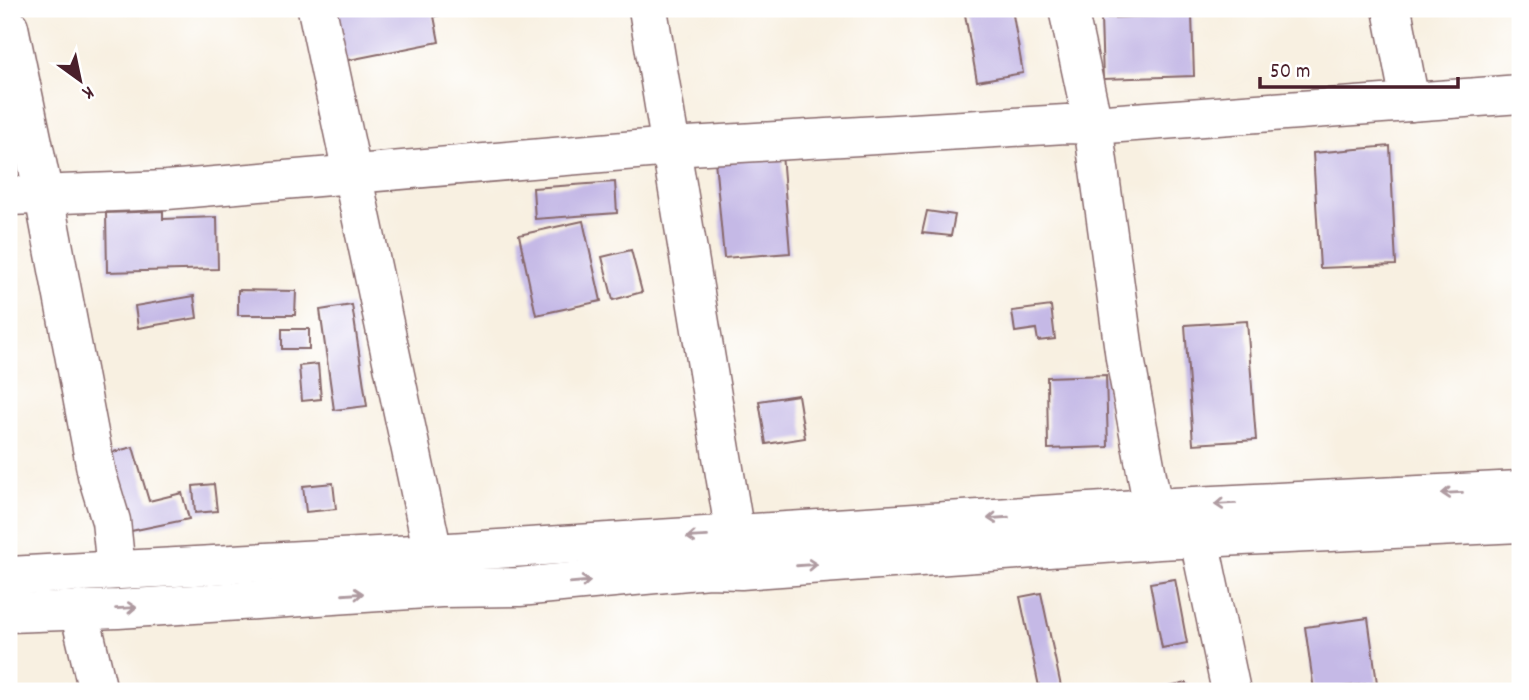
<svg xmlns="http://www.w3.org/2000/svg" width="1529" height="700" font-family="Dekko,sans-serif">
<rect width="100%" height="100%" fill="#fff"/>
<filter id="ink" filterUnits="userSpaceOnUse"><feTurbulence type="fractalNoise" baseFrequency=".0143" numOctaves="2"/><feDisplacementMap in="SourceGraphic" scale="14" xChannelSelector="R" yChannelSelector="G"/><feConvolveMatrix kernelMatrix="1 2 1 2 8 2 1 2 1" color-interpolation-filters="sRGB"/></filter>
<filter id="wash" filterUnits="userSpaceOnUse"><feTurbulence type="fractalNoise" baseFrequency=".00686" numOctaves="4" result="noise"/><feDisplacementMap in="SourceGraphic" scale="28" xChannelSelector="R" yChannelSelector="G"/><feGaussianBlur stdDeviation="1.57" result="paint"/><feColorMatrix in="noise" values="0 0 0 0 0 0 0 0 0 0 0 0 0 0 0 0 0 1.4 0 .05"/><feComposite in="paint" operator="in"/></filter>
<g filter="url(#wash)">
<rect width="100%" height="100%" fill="#f8f0e1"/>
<g id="blocks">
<g fill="#c5b9e6">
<polygon points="333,9 453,9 453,13 434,16 439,42 344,61"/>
<polygon points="964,9 1012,9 1023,73 977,81"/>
<polygon points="1192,15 1194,76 1103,79 1101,18"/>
<polygon points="1390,146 1396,265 1320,268 1313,153"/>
<polygon points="782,154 790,253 724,258 715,160"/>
<polygon points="615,182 617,213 535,219 533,188"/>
<polygon points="163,211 163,219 217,217 218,269 107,272 106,213"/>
<polygon points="927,211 955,215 951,236 922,233"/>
<polygon points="583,221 601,301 536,315 519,235"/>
<polygon points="631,250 642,292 613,300 602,257"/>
<polygon points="238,290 296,291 295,315 238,315"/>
<polygon points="194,296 197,318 138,328 135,306"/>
<polygon points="352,305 367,406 334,410 320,310"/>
<polygon points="1051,306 1055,339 1038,341 1036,329 1015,332 1012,311"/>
<polygon points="1247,321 1256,440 1193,444 1185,325"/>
<rect x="282" y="329" width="27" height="20"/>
<polygon points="318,364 321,399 302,401 299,366"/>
<polygon points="1106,375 1108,447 1048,449 1047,377"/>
<polygon points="798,395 805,438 766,444 759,401"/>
<polygon points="133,447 149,501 182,493 189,519 131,531 109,453"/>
<polygon points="333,483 336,509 306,512 303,486"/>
<polygon points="214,484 217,511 195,513 193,486"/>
<polygon points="1175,579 1187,643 1162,648 1150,583"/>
<polygon points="1041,593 1062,691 1040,691 1020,597"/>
<polygon points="1368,618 1377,683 1314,690 1305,627"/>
<polygon points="1187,683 1189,691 1154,691 1154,690"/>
</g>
</g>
</g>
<g filter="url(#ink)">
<use href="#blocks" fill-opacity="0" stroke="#87686b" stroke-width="2"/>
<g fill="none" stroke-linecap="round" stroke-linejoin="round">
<g stroke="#87686b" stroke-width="41">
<g id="minor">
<polyline points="317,9 433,553"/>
<polyline points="648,9 735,535"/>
<polyline points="1068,9 1093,125 1125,358 1153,508"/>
<polyline points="1392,9 1410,102"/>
<polyline points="9,27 45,201 97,475 111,521 116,570"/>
<polyline points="9,196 167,190 671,147 1066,124 1093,125 1520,94"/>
<polyline points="1199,539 1231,691"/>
<polyline points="9,576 433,553 1153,508 1520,490"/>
<polyline points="79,610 98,691"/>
<polyline points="9,613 118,609 441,588 519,587 708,569 741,570 1159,540 1520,523"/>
</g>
</g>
<use href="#minor" stroke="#fff" stroke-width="38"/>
</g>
<defs><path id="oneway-shaft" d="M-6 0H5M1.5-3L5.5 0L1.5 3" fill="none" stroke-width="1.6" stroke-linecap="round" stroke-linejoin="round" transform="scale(1.75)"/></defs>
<g stroke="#ae9aa0">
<use href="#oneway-shaft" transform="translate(1452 493) rotate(177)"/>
<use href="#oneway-shaft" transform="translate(1225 504) rotate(177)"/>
<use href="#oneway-shaft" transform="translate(998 518) rotate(176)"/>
<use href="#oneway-shaft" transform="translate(697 537) rotate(177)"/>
<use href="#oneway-shaft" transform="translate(807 565) rotate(-4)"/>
<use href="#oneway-shaft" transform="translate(580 582) rotate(-5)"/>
<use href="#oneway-shaft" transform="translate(353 594) rotate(-4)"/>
<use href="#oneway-shaft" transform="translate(126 608) rotate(-3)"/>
</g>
</g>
<rect width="1529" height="700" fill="none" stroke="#fff" stroke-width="35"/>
<g transform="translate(80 80) rotate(147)" stroke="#ffffff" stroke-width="5" paint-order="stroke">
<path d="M0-5L12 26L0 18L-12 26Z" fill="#4a1f2b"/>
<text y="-10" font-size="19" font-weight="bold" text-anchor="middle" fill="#4a1f2b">K</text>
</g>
<path d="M1260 77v10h198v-10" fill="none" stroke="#4a1f2b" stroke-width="3.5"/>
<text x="1270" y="77" font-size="21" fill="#4a1f2b" stroke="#ffffff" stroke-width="5" paint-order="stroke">50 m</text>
</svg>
